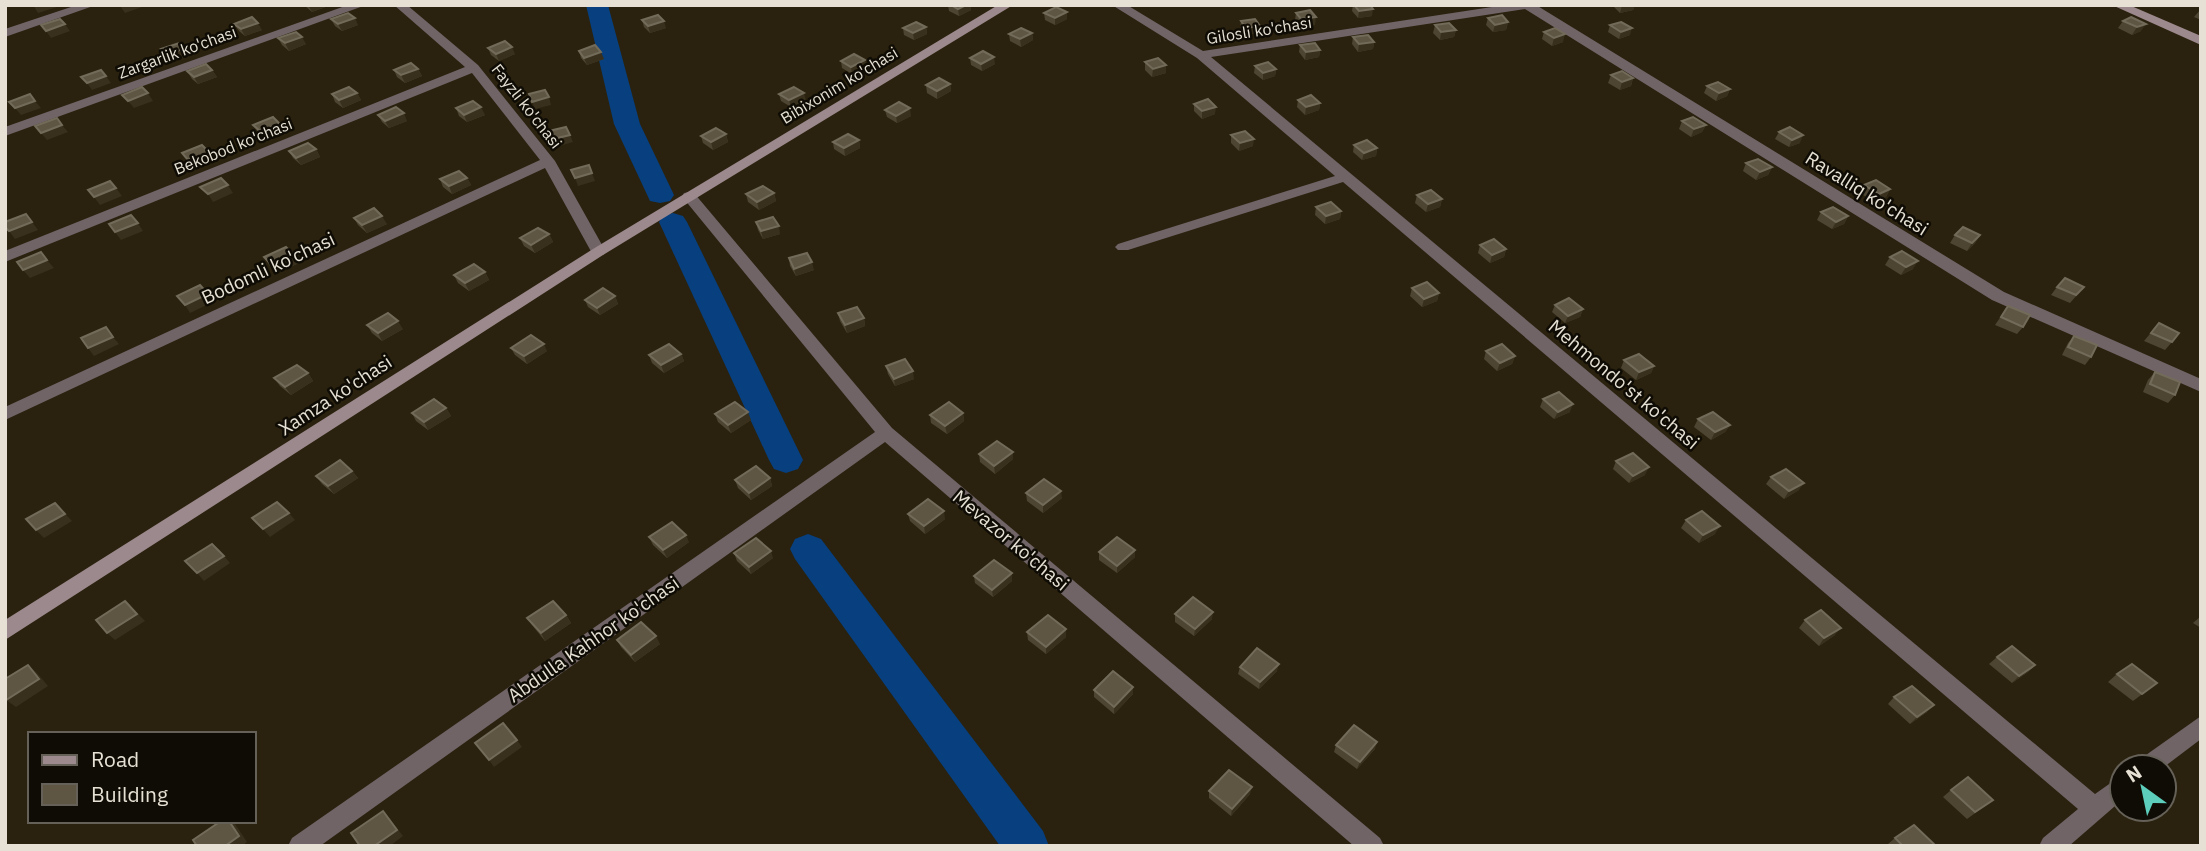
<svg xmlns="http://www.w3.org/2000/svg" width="2206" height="851" font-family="'IBM Plex Sans',sans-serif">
<rect width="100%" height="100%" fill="#2a220e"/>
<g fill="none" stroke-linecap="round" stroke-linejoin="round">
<g fill="#073f7f" fill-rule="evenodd">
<polygon points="586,5 608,5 640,124 674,195 670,201 660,203 650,201 614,124"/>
<polygon points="673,213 683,216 687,222 803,460 798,469 786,473 774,469 769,460 659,222 663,216"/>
<polygon points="808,534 821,539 1043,831 1049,846 1000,846 795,559 790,549 795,539"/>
</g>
<g fill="#706467" fill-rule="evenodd">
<polygon points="77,5 96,5 5,37 5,29"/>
<polygon points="348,5 366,5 5,136 5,127"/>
<polygon points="394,5 407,5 478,65 555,161 606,252 603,255 593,255 545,168 5,420 5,407 540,160 472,73 5,262 5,251 465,67"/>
<polygon points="1112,5 1127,5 1203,51 1505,5 1536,5 2004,292 2201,379 2201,392 1992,300 1525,9 1211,57 2095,794 2122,775 2122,800 2069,846 2039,846 2043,838 2078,809 1343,182 1128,250 1118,250 1115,247 1118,244 1335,176 1197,58"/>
<polygon points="689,192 694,193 892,428 1380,838 1384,846 1354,846 885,442 320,846 288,846 292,838 875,432 684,199 682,196 684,193"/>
<polygon points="2201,716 2201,739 2164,767 2136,767 2139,760"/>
</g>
<g fill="#9c898d" fill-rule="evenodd">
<polygon points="998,5 1013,5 603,255 5,640 5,620 593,249"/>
<polygon points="2112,5 2129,5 2201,36 2201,45"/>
</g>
</g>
<g fill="#4d4531">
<polygon points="304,5 328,5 328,6 312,12"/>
<polygon points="948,5 970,5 971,10 959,16 949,11"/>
<polygon points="1353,5 1370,5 1372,16 1358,18 1352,11"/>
<polygon points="1612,5 1635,5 1633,10 1620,13"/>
<polygon points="2201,9 2201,20 2194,17"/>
<polygon points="1067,12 1067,19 1055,25 1045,20 1044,13"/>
<polygon points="1296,13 1315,25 1300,27 1295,20"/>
<polygon points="2131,17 2141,31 2132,35 2118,28 2123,21"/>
<polygon points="1488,18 1508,22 1506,30 1493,32 1486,25"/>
<polygon points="331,19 358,25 342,31 335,26"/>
<polygon points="642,20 666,28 650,33 644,27"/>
<polygon points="1241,21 1260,26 1259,33 1245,35 1240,28"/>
<polygon points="234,24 262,30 245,36 239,31"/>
<polygon points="1435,25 1456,30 1454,37 1440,40 1433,33"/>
<polygon points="1610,25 1630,35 1619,39 1608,32"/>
<polygon points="926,27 927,34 914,40 904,35 903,28"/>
<polygon points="1544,32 1563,42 1552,46 1542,39"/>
<polygon points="1032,33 1033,40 1021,47 1010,41 1009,34"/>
<polygon points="1353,37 1374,42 1373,49 1358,52 1352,44"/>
<polygon points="278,38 306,44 289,51 282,45"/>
<polygon points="1300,45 1320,50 1319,57 1305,60 1299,52"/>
<polygon points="488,48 515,54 499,61 491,55"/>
<polygon points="579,51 604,59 587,65 581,58"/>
<polygon points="970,58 995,64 982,71 971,65"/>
<polygon points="865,60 866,67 852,74 842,68 841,61"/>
<polygon points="1145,62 1166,65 1166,73 1152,77 1145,70"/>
<polygon points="1255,66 1276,69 1275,76 1263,80 1254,73"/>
<polygon points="418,69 422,76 405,83 397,77 394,70"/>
<polygon points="212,70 217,77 198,84 192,79 187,71"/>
<polygon points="1611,75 1633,78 1631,86 1620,90 1608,83"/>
<polygon points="950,84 951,91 937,99 927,93 926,85"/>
<polygon points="1707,86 1730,89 1727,96 1716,101 1704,93"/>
<polygon points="357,93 361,100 343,108 335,102 332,94"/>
<polygon points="779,94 806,100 791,107 781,101"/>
<polygon points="1298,100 1320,103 1319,110 1305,115 1297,107"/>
<polygon points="1194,104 1215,114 1202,119 1194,111"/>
<polygon points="456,108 485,115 467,122 459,116"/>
<polygon points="885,110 911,116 897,123 887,117"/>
<polygon points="378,115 407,121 389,128 382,122"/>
<polygon points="1682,121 1706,125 1702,132 1691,137 1679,129"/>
<polygon points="280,124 284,131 265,139 258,132 253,125"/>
<polygon points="1779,132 1800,143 1789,147 1775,139"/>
<polygon points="726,134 728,142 713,150 703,143 701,136"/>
<polygon points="1231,135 1253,146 1239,151 1231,143"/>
<polygon points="859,140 860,148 845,156 834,149 833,142"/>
<polygon points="1354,145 1377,148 1376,156 1362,160 1353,152"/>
<polygon points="316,149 320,157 301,165 293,158 289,151"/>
<polygon points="1746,163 1772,167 1768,175 1756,180 1743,171"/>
<polygon points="467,178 471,185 452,194 443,187 440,179"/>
<polygon points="1864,185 1890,189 1886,197 1874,202 1860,193"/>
<polygon points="774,193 776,201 759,210 748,202 746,194"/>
<polygon points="1417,195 1442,199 1440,207 1426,212 1415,203"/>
<polygon points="1316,207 1341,211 1340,219 1325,224 1315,215"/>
<polygon points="1821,212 1848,216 1844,224 1832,229 1817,220"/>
<polygon points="354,218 387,224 367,233 358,225"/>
<polygon points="756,222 780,234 763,239 758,230"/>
<polygon points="549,234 553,242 535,253 524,246 520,238"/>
<polygon points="1955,235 1980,235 1975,243 1967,251 1950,243"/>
<polygon points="1480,245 1506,249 1504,257 1490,263 1478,253"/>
<polygon points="294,255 299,263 277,273 269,265 264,257"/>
<polygon points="1890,257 1913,269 1901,275 1885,265"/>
<polygon points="789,258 814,270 796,276 790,266"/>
<polygon points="485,272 489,280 469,291 458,283 454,275"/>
<polygon points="2057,287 2084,287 2070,303 2051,295"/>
<polygon points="1412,288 1439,293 1437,301 1422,307 1410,296"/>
<polygon points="615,296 618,304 600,315 588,307 585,300"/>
<polygon points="1555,305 1583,309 1580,317 1565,323 1552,312"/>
<polygon points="2008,306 2023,327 2017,334 1995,325"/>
<polygon points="838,313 864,318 865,326 847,333 840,321"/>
<polygon points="2159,323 2172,342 2165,350 2144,341"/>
<polygon points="367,325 403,329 382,341 372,333"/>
<polygon points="2074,336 2091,357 2085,365 2062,355 2068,343"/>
<polygon points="511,348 547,351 527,364 515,355"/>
<polygon points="1486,351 1515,356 1512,364 1497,371 1484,359"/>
<polygon points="681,354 684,361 664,373 652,363 649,355"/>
<polygon points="1624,360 1654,366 1651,373 1636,380 1621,368"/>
<polygon points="886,366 914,379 895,386 888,374"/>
<polygon points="2155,372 2175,395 2168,403 2143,392 2148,380"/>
<polygon points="308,373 313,381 291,395 280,386 274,378"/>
<polygon points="1543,399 1570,412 1554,419 1540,407"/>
<polygon points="446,408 451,416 428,430 416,421 412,413"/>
<polygon points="963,413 964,421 947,434 931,423 930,415"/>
<polygon points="715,414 751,420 731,433 718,422"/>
<polygon points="1698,419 1730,425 1725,432 1711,440 1694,427"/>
<polygon points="1013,452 1013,459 995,474 980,462 979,454"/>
<polygon points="1616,461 1645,475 1629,483 1613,469"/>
<polygon points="352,471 358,478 334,494 322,484 316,476"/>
<polygon points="1771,477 1799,490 1784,499 1766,484"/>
<polygon points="770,478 772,486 751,500 738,488 735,480"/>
<polygon points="1026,493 1062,498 1043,513 1027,501"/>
<polygon points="908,514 945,519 925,534 910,521"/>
<polygon points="1686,520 1715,534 1699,543 1681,528"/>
<polygon points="649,537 689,542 667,558 653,545"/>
<polygon points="1135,550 1135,557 1117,573 1099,560 1099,552"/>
<polygon points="734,553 773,558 751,574 737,561"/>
<polygon points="1012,573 1012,581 993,597 975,583 974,576"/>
<polygon points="1175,614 1212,619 1194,636 1175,622"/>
<polygon points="566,615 571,623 545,641 532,625 527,618"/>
<polygon points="2201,616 2201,628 2193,623"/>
<polygon points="1805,620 1835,635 1819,646 1799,628"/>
<polygon points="1027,632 1066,637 1046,654 1028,640"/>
<polygon points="617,640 660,644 635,662 621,647"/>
<polygon points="1997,657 2035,665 2028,672 2012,683 1989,664"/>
<polygon points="1240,667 1277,671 1259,689 1238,674"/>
<polygon points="2117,674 2157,683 2133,701 2108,682"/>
<polygon points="1133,687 1133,694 1114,714 1094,697 1094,690"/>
<polygon points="1894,697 1927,712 1910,724 1888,704"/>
<polygon points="1336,745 1375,749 1357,769 1334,752"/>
<polygon points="1951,790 1993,800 1967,819 1943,797"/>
<polygon points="1209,791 1250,794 1231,816 1209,798"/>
<polygon points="1895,838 1936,846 1889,846 1888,844"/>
</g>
<g fill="#38301c">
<polygon points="33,5 56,5 57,7 38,13"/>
<polygon points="122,5 141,5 142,7 125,13 120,6"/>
<polygon points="308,5 328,5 328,6 312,12"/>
<polygon points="966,5 970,5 971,10 959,16 958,9"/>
<polygon points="1622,5 1635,5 1633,10 1620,13"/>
<polygon points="1373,9 1372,16 1358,18 1359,11"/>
<polygon points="1067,12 1067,19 1055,25 1055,18"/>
<polygon points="1316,17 1315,25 1300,27 1301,19"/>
<polygon points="355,18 358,25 342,31 338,24"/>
<polygon points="664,21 666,28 650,33 648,26"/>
<polygon points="1508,22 1506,30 1493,32 1495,25"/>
<polygon points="258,23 262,30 245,36 241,29"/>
<polygon points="65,24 70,31 51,38 46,31"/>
<polygon points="2146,24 2141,31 2132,35 2137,27"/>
<polygon points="1260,26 1259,33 1245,35 1246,28"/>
<polygon points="926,27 927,34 914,40 913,33"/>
<polygon points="1632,28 1630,35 1619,39 1621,32"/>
<polygon points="1456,30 1454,37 1440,40 1441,32"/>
<polygon points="1032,33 1033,40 1021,47 1020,39"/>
<polygon points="1565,34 1563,42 1552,46 1554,38"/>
<polygon points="302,37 306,44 289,51 285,43"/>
<polygon points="1374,42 1373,49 1358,52 1359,44"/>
<polygon points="512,47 515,54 499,61 496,54"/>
<polygon points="185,48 190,55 171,62 167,55"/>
<polygon points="1320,50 1319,57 1305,60 1306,52"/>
<polygon points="601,52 604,59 587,65 584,58"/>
<polygon points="994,57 995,64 982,71 981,64"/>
<polygon points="865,60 866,67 852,74 851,67"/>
<polygon points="1166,65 1166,73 1152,77 1153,69"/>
<polygon points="418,69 422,76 405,83 401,75"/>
<polygon points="1276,69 1275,76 1263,80 1263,73"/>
<polygon points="212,70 217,77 198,84 194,77"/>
<polygon points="106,76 111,83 92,90 87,83"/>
<polygon points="1633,78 1631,86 1620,90 1622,82"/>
<polygon points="950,84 951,91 937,99 937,91"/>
<polygon points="1730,89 1727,96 1716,101 1719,93"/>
<polygon points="148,93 153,101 134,108 128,101"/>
<polygon points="357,93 361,100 343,108 339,100"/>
<polygon points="804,93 806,100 791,107 789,100"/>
<polygon points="549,97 551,105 535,109 532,102"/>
<polygon points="35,101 41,108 21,115 15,108"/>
<polygon points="1320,103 1319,110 1305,115 1306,107"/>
<polygon points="481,107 485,115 467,122 464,115"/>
<polygon points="1216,107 1215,114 1202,119 1202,111"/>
<polygon points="910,108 911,116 897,123 896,116"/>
<polygon points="404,113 407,121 389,128 385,121"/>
<polygon points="280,124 284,131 265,139 260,131"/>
<polygon points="62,125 68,132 47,140 41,133"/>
<polygon points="1706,125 1702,132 1691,137 1694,129"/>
<polygon points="726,134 728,142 713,150 711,142"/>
<polygon points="570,135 573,142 556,147 553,139"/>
<polygon points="1803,135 1800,143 1789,147 1792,140"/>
<polygon points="1254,139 1253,146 1239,151 1240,143"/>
<polygon points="859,140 860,148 845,156 844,148"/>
<polygon points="1377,148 1376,156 1362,160 1364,153"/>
<polygon points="316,149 320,157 301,165 296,158"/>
<polygon points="209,152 214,159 194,168 188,160"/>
<polygon points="1772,167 1768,175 1756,180 1760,172"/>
<polygon points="592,173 595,181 578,186 575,178"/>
<polygon points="467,178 471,185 452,194 449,186"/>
<polygon points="228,185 233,193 213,202 208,194"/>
<polygon points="116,188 122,196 100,205 94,197"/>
<polygon points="1890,189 1886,197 1874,202 1879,194"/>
<polygon points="774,193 776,201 759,210 757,202"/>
<polygon points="1442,199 1440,207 1426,212 1428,204"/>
<polygon points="1341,211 1340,219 1325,224 1326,216"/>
<polygon points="382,216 387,224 367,233 362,225"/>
<polygon points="1848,216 1844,224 1832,229 1836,222"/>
<polygon points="32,222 38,230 15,239 9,231"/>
<polygon points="138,223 143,231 121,240 115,232"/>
<polygon points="779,226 780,234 763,239 761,231"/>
<polygon points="549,234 553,242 535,253 531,245"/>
<polygon points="1980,235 1975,243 1967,251 1972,243"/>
<polygon points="1506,249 1504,257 1490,263 1492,255"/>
<polygon points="294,255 299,263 277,273 272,265"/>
<polygon points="47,260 54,268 30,278 23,270"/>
<polygon points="1918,261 1913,269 1901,275 1906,267"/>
<polygon points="812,262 814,270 796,276 794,269"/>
<polygon points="485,272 489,280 469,291 465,283"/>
<polygon points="1439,293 1437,301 1422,307 1424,299"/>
<polygon points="208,294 213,302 190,313 185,305"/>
<polygon points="615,296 618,304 600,315 597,308"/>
<polygon points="1583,309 1580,317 1565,323 1568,316"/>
<polygon points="864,318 865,326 847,333 845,325"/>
<polygon points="398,321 403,329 382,341 378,333"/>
<polygon points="113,337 119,344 94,356 88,348"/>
<polygon points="544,344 547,351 527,364 524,356"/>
<polygon points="681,354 684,361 664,373 661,365"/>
<polygon points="1515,356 1512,364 1497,371 1500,363"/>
<polygon points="1654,366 1651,373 1636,380 1639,372"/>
<polygon points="913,371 914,379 895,386 894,379"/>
<polygon points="308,373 313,381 291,395 285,387"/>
<polygon points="1573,404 1570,412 1554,419 1558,412"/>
<polygon points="446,408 451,416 428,430 424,422"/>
<polygon points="748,412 751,420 731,433 728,425"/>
<polygon points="963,413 964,421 947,434 945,426"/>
<polygon points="1730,425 1725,432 1711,440 1715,432"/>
<polygon points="1013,452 1013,459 995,474 994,466"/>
<polygon points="1649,467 1645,475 1629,483 1633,476"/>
<polygon points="352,471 358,478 334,494 328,486"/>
<polygon points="770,478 772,486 751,500 749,493"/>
<polygon points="1804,483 1799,490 1784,499 1789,491"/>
<polygon points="1061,491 1062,498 1043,513 1043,505"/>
<polygon points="55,503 72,521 44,538 36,530"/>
<polygon points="944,511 945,519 925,534 924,526"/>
<polygon points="289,513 295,520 270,537 263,529"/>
<polygon points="1720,526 1715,534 1699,543 1703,535"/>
<polygon points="686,535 689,542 667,558 663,550"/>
<polygon points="1135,550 1135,557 1117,573 1117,566"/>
<polygon points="771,551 773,558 751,574 749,567"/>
<polygon points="224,556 230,563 204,581 197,573"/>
<polygon points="1012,573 1012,581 993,597 992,590"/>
<polygon points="125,601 145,621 115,640 107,633"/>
<polygon points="1213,612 1212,619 1194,636 1195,629"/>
<polygon points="566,615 571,623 545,641 541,633"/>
<polygon points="1841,628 1835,635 1819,646 1824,638"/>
<polygon points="1066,629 1066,637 1046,654 1046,647"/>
<polygon points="656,636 660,644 635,662 631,655"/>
<polygon points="1279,664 1277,671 1259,689 1260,682"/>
<polygon points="28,665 37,673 48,686 16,707 6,700"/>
<polygon points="2035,665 2028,672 2012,683 2019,676"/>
<polygon points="1133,687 1133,694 1114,714 1114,707"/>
<polygon points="1934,705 1927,712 1910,724 1917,717"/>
<polygon points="517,740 522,747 494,767 489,760"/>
<polygon points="1377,742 1375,749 1357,769 1360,762"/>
<polygon points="1252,787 1250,794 1231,816 1232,809"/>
<polygon points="383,811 389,818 403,836 390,846 374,846"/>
<polygon points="229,821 232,821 235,824 247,842 242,846 225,846"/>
</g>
<g fill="#5e5643" stroke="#736b5a" stroke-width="2">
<polygon points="951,5 966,5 958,9"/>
<polygon points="1354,5 1370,5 1373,9 1359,11"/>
<polygon points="1056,7 1067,12 1055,18 1044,13"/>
<polygon points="1310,10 1316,17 1301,19 1296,13"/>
<polygon points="348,13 355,18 338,24 331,19"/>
<polygon points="658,15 664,21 648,26 642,20"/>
<polygon points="1502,15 1508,22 1495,25 1488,18"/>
<polygon points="252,17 258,23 241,29 234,24"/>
<polygon points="2131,17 2146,24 2137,27 2123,21"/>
<polygon points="60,19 65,24 46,31 41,25"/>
<polygon points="1255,19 1260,26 1246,28 1241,21"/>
<polygon points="916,22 926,27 913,33 903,28"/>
<polygon points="1621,22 1632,28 1621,32 1610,25"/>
<polygon points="1449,23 1456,30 1441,32 1435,25"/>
<polygon points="1021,28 1032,33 1020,39 1009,34"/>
<polygon points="1555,28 1565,34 1554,38 1544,32"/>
<polygon points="296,32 302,37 285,43 278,38"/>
<polygon points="1368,35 1374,42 1359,44 1353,37"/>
<polygon points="505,41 512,47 496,54 488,48"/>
<polygon points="179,43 185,48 167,55 161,49"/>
<polygon points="1315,43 1320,50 1306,52 1300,45"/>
<polygon points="595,45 601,52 584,58 579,51"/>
<polygon points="983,51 994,57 981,64 970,58"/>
<polygon points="854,54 865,60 851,67 841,61"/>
<polygon points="1158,58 1166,65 1153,69 1145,62"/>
<polygon points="1268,62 1276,69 1263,73 1255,66"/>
<polygon points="411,63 418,69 401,75 394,70"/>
<polygon points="206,64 212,70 194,77 187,71"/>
<polygon points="101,70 106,76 87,83 81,77"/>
<polygon points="1622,71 1633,78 1622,82 1611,75"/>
<polygon points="939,78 950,84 937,91 926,85"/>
<polygon points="1718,82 1730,89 1719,93 1707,86"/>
<polygon points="142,87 148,93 128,101 122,95"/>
<polygon points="349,87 357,93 339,100 332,94"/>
<polygon points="794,87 804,93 789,100 779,94"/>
<polygon points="545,90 549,97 532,102 529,94"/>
<polygon points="30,94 35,101 15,108 9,102"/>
<polygon points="1311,95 1320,103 1306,107 1298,100"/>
<polygon points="1208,99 1216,107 1202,111 1194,104"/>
<polygon points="473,101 481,107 464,115 456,108"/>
<polygon points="899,102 910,108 896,116 885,110"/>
<polygon points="396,107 404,113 385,121 378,115"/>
<polygon points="273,117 280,124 260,131 253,125"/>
<polygon points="1693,117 1706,125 1694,129 1682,121"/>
<polygon points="57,118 62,125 41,133 35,126"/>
<polygon points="566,127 570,135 553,139 549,131"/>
<polygon points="1790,127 1803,135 1792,140 1779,132"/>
<polygon points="716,128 726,134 711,142 701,136"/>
<polygon points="1245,131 1254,139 1240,143 1231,135"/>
<polygon points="848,134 859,140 844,148 833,142"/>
<polygon points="1367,140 1377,148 1364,153 1354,145"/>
<polygon points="308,143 316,149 296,158 289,151"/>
<polygon points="202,145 209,152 188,160 182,153"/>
<polygon points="1758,159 1772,167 1760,172 1746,163"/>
<polygon points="589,165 592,173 575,178 571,170"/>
<polygon points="459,171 467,178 449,186 440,179"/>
<polygon points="221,178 228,185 208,194 200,187"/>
<polygon points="1876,180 1890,189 1879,194 1864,185"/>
<polygon points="110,181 116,188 94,197 88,190"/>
<polygon points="763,186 774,193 757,202 746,194"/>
<polygon points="1431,190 1442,199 1428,204 1417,195"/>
<polygon points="1331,202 1341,211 1326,216 1316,207"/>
<polygon points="1833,207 1848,216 1836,222 1821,212"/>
<polygon points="374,208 382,216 362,225 354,218"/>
<polygon points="26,214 32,222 9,231 5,227 5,222"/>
<polygon points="131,215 138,223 115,232 109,224"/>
<polygon points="773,217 779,226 761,231 756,222"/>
<polygon points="1963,227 1980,235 1972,243 1955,235"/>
<polygon points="538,228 549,234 531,245 520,238"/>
<polygon points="1494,239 1506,249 1492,255 1480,245"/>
<polygon points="286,247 294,255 272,265 264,257"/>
<polygon points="1902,251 1918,261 1906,267 1890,257"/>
<polygon points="41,252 47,260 23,270 17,262"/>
<polygon points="807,253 812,262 794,269 789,258"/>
<polygon points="474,264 485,272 465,283 454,275"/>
<polygon points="2065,278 2084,287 2076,295 2057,287"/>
<polygon points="1427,282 1439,293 1424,299 1412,288"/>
<polygon points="200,285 208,294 185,305 177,296"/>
<polygon points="603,288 615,296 597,308 585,300"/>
<polygon points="1569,298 1583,309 1568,316 1555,305"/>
<polygon points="2008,306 2030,315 2023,327 2001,317"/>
<polygon points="857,307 864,318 845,325 838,313"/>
<polygon points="388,313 398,321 378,333 367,325"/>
<polygon points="2159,323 2179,333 2172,342 2151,333"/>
<polygon points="106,327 113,337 88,348 81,338"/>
<polygon points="531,335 544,344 524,356 511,348"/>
<polygon points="2074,336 2097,345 2091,357 2068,347"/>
<polygon points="669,344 681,354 661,365 649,355"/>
<polygon points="1502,344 1515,356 1500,363 1486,351"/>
<polygon points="1639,354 1654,366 1639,372 1624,360"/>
<polygon points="905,359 913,371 894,379 886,366"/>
<polygon points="297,365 308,373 285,387 274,378"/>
<polygon points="2155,372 2180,382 2175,395 2150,384"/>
<polygon points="1559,392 1573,404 1558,412 1543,399"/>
<polygon points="434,399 446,408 424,422 412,413"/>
<polygon points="735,402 748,412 728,425 715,414"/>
<polygon points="949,402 963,413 945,426 930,415"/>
<polygon points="1713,412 1730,425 1715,432 1698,419"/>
<polygon points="997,441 1013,452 994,466 979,454"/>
<polygon points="1633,453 1649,467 1633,476 1616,461"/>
<polygon points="340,460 352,471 328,486 316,476"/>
<polygon points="756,466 770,478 749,493 735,480"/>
<polygon points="1786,469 1804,483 1789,491 1771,477"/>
<polygon points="1044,479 1061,491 1043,505 1026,493"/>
<polygon points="928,499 944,511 924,526 908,514"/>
<polygon points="277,502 289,513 263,529 252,518"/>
<polygon points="55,503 65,514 36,530 26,519"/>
<polygon points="1702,511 1720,526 1703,535 1686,520"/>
<polygon points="672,522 686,535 663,550 649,537"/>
<polygon points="1117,537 1135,550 1117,566 1099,552"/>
<polygon points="756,538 771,551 749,567 734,553"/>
<polygon points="212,544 224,556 197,573 185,561"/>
<polygon points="994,560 1012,573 992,590 974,576"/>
<polygon points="1193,597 1213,612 1195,629 1175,614"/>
<polygon points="125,601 137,614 107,633 96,620"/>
<polygon points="553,601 566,615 541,633 527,618"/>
<polygon points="1821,610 1841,628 1824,638 1805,620"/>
<polygon points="1048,615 1066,629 1046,647 1027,632"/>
<polygon points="641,622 656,636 631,655 617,640"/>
<polygon points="2012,646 2035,665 2019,676 1997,657"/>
<polygon points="1257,648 1279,664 1260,682 1240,667"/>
<polygon points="2132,664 2157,683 2142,694 2117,674"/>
<polygon points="28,665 39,679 6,700 5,698 5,679"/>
<polygon points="1113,671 1133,687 1114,707 1094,690"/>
<polygon points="1912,686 1934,705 1917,717 1894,697"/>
<polygon points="503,723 517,740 489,760 475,743"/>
<polygon points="1354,725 1377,742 1360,762 1336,745"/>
<polygon points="1229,770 1252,787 1232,809 1209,791"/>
<polygon points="1968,777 1993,800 1975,812 1951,790"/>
<polygon points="383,811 397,830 374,846 360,846 351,833"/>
<polygon points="221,821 229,821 239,836 225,846 197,846 193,840"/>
<polygon points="1914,825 1936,846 1903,846 1895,838"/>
</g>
<g text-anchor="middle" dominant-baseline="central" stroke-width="5" stroke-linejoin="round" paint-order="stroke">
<g font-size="16" fill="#e6e1d4" stroke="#0f0c05">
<text transform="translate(1259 30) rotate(-9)">Gilosli ko'chasi</text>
<text transform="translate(177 52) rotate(-20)">Zargarlik ko'chasi</text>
<text transform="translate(839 85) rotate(-31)">Bibixonim ko'chasi</text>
<text transform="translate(527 106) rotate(52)">Fayzli ko'chasi</text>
<text transform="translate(233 146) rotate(-22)">Bekobod ko'chasi</text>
</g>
<g font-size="19" fill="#e6e1d4" stroke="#0f0c05">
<text transform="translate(1867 193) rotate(32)">Ravalliq ko'chasi</text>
<text transform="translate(268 268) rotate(-25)">Bodomli ko'chasi</text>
<text transform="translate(1624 384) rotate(40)">Mehmondo'st ko'chasi</text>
<text transform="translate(335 395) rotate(-33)">Xamza ko'chasi</text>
<text transform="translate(1011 540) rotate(40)">Mevazor ko'chasi</text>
<text transform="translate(593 639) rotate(-35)">Abdulla Kahhor ko'chasi</text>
</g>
</g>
<rect width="2206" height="851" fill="none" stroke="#e6e1d4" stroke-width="14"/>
<rect x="28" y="732" width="228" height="91" fill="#0f0c05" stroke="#656158" stroke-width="2"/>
<rect x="42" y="755" width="35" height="10" fill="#9c898d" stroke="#656158" stroke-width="2"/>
<text x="91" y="767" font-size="21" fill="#e6e1d4">Road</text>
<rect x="42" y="784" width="35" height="21" fill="#5e5643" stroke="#656158" stroke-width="2"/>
<text x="91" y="802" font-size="21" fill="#e6e1d4">Building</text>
<g transform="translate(2143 788) rotate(327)"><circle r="33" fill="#0f0c05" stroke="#656158" stroke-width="2"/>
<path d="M0-5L12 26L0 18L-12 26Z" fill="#5ccebb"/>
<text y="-10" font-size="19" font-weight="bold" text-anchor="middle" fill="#e6e1d4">N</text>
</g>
</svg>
